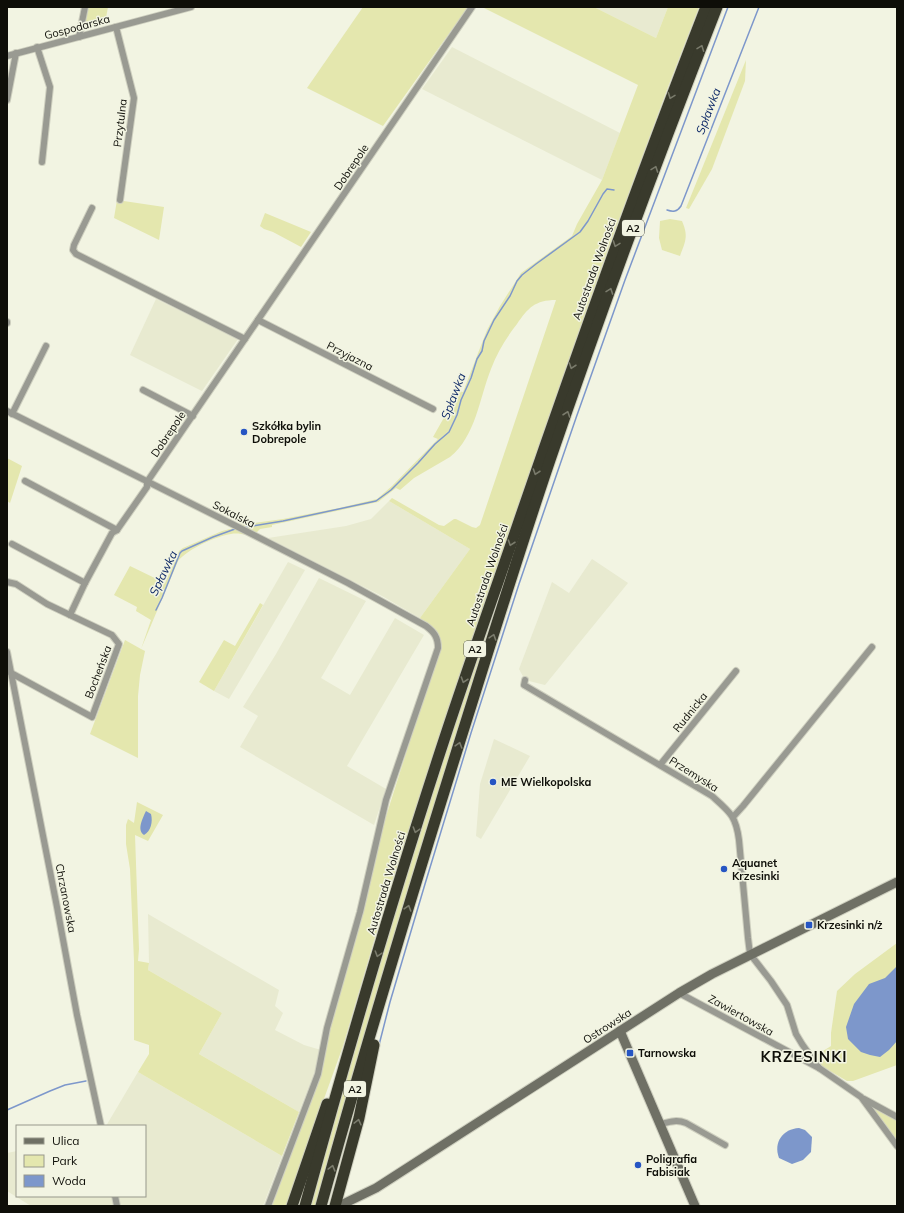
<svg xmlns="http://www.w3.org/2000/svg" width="904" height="1213" font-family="Mulish,sans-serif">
<rect width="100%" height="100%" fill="#f2f4e2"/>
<g fill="#e8ead0">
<polygon points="594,7 668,7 656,38"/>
<polygon points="452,47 620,133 602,180 422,89"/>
<polygon points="156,299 238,339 202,391 130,355"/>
<polygon points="389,501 470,549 420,618 382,596 268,538 346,526 371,519"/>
<polygon points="592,559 628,583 545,685 525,680 519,669 552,582 569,593"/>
<polygon points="288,562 305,570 229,699 214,691"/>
<polygon points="319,578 366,601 321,678 350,695 395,618 424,635 347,766 386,789 374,825 240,747 258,716 243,707 276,654"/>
<polygon points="494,739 530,756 481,839 476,836 480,784"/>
<polygon points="148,914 279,990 275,1006 283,1013 275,1030 304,1045 321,1050 316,1068 299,1112 199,1054 222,1013 148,970 149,963"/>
<polygon points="138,1072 282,1156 263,1206 119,1206 117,1196 145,1196 145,1126 106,1126"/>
<polygon points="17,1151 17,1196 112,1196 114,1206 31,1206 7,1191 7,1153"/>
</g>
<g fill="#e4e7ae">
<polygon points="87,7 108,7 105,23 84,27"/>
<polygon points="363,7 468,7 383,126 307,88"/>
<path d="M482,7H594L656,38L668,7H699L668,87L603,263L555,399L467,653L386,900L343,1046L294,1182L287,1206H272L315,1091L322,1069L332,1020L353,948L383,826L440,646L431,626L420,618L470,549L389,501L392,498L439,525L444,526L454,519H456L472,527L476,528L480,525L556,300C535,300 528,308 517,324C506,338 497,353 491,369C479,399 476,436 450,457L414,478L400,490L396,488L378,502L272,525V527L260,529L257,532H254L240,524L241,523L246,524L283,519L339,508L377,499L392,486L438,439L433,437L459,391L463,392L487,330L500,306L521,273L572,236L577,224L602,180L638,85Z"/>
<polygon points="746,60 745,81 712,169 689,209 686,208"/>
<polygon points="117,200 164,207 159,240 114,218"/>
<polygon points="265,213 311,232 301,247 273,232 264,229 260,226"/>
<path d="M670,219L682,221C689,237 685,242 680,256L662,250L659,238L660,221Z"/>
<polygon points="621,251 318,1206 309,1206 336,1109 445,747"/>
<polygon points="7,458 22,466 10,503 7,501"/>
<path d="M234,528L247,535C241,534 237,533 231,534C216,536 188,549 178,561L141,649L145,651L140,675L138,696V758L90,734L125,640L141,649L151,620L136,611L137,607L114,595L130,566L165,583L179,551L183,548L222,531Z"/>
<polygon points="260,603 263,605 214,691 199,682 224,640 235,646"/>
<polygon points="137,802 163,815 148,841 135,835 139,949 138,961 149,963 148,970 222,1013 199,1054 299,1112 282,1156 138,1072 149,1054 149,1045 134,1040 134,961 130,869 126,844 126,825 128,819 134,823"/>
<polygon points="897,943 897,1065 853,1081 847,1081 820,1065 815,1056 831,1046 831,1033 837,991 855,974"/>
<polygon points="870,1104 897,1120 897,1143"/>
</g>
<g fill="#7d97cb">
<path d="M146,811L151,814C153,822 151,831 144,835C137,830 142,820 145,813Z"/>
<polygon points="897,966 897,1041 889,1050 880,1057 870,1055 861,1052 848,1039 846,1027 854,1004 869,984 885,978"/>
<path d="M799,1128L805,1130L812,1137L811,1152L803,1160L792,1164L779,1158C773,1142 783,1129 799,1128Z"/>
</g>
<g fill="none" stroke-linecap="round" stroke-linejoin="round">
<g stroke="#7d97cb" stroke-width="1.5">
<path d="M667,210C673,212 677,212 681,206L759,7"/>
<polyline points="246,527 283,521 376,501 391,490 418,463 435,444 449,432 457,415 461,400 471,378 477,359 482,351 484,341 494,320 510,296 517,281 522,275 536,264 580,232 588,221 603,194 607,189 614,190"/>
<polyline points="156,610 162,598 180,553 182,551 213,537 235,529"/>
<polyline points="379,1045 390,1002 425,884 471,733 519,584 576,418 625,280 728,7"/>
<polyline points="7,1110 50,1091 65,1085 86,1081"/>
</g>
<g stroke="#cecfbf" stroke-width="8">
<g id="street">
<polyline points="116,27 134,98 120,200"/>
<polyline points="79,37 85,7"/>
<polyline points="37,47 50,87 42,162"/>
<polyline points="7,56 191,7"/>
<polyline points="7,100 16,53"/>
<polyline points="92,208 74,245 73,250 76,254 245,339"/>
<polyline points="258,320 433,409"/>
<polyline points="7,323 7,322"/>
<polyline points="143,390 193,416"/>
<path d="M7,411L238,527L348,583L426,626C434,632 438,637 438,648L386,800L360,912L327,1028L318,1074L268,1206"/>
<polyline points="12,414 46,346"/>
<polyline points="25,481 117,530"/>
<polyline points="12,544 85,583 112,533 117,530 147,487 147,482 472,7"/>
<polyline points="7,582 16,584 47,604 70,615"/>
<polyline points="7,652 57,907 77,1015 101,1126"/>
<polyline points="11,673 92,717 119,644 112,635 70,615 85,583"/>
<path d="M525,680L524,685L712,796C730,812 736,816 739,840L748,938L750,954L771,981L787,1005L796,1034L802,1044L819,1068"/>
<polyline points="660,765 736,671"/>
<polyline points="733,817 743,806 872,647"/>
<polyline points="679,993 819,1068 861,1097 897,1146"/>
<polyline points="864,1099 897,1117"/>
<path d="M660,1124C671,1122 676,1119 686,1123L725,1145"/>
<polyline points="115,1196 117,1206"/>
</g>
</g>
<g stroke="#cecfbf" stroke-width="11">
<g id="secondary">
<polyline points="620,1031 695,1206"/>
<polyline points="339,1206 376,1188 679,993 712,974 897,882"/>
</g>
</g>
<g stroke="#cecfbf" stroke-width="13">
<g id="highway">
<polyline points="292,1206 327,1104"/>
<path d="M305,1206C348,1049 394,892 445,737C468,667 493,597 517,527C577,352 639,179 706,7"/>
<path d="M321,1206C364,1051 411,897 459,744C489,649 518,554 550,460C602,308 658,157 717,7"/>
<polyline points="335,1206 359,1118 374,1045"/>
</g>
</g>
<use href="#street" stroke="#999a92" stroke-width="6"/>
<use href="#secondary" stroke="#6f7065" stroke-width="9"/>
<use href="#highway" stroke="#393a2c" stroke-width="11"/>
</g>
<defs><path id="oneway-chevron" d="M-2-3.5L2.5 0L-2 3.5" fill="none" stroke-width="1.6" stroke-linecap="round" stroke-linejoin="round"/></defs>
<g stroke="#7a7b6c">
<use href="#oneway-chevron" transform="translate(701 48) rotate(-69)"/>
<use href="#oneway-chevron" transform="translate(671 96) rotate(111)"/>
<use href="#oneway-chevron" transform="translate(655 169) rotate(-70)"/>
<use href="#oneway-chevron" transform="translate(616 244) rotate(110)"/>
<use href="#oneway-chevron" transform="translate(610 291) rotate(-70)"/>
<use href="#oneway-chevron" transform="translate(572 366) rotate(109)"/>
<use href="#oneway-chevron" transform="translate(567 414) rotate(-71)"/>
<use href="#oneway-chevron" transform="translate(536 472) rotate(109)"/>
<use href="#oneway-chevron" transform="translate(511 543) rotate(109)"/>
<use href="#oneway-chevron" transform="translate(493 637) rotate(-72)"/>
<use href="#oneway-chevron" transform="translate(464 680) rotate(109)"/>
<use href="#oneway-chevron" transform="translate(459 745) rotate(-73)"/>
<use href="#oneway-chevron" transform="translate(416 830) rotate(107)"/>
<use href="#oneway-chevron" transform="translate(408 908) rotate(-73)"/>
<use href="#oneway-chevron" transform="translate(378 954) rotate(107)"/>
<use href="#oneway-chevron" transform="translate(358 1122) rotate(-76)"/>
<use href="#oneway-chevron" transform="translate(332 1168) rotate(-75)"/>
</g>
<g fill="#2655c3" stroke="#f2f4e2" stroke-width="1.5">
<circle cx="244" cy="432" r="4"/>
<circle cx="493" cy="782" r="4"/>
<circle cx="724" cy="869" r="4"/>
<rect x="805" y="921" width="8" height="8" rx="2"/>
<rect x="626" y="1049" width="8" height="8" rx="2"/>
<circle cx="638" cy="1165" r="4"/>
</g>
<g text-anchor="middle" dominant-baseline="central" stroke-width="3" stroke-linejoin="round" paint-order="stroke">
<g fill="#f2f4e2" stroke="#525349" stroke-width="1">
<rect x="622" y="220" width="22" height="16" rx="3"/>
<rect x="464" y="641" width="22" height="16" rx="3"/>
<rect x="344" y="1081" width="22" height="16" rx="3"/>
</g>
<g font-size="10" font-weight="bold" fill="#0e0e08">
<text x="633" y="228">A2</text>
<text x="475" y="649">A2</text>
<text x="355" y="1089">A2</text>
</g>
<g font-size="11" fill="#0e0e08" stroke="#f2f4e2">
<text transform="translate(77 27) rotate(-15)">Gospodarska</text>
<text transform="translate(120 123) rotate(-83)">Przytulna</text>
<text transform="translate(351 167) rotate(-56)">Dobrepole</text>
<text transform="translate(594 269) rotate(-70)">Autostrada Wolności</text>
<text transform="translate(350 356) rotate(27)">Przyjazna</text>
<text transform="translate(168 434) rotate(-56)">Dobrepole</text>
<text transform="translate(234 514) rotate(27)">Sokalska</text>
<text transform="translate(487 575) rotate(-71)">Autostrada Wolności</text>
<text transform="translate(98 672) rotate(-69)">Bocheńska</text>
<text transform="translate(690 712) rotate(-51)">Rudnicka</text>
<text transform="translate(694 774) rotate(32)">Przemyska</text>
<text transform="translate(386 883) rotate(-73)">Autostrada Wolności</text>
<text transform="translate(66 898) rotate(79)">Chrzanowska</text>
<text transform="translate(741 1015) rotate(29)">Zawiertowska</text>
<text transform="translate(607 1026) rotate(-33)">Ostrowska</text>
</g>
<g font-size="11" font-weight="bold" fill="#0e0e08" stroke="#f2f4e2" text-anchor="start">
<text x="252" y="426">Szkółka bylin<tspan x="252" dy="13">Dobrepole</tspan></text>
<text x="501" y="782">ME Wielkopolska</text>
<text x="732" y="863">Aquanet<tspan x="732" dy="13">Krzesinki</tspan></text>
<text x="817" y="925">Krzesinki n/ż</text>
<text x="638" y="1053">Tarnowska</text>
<text x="646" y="1159">Poligrafia<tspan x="646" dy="13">Fabisiak</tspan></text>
</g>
<g font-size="12" font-style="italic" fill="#102b68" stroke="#f2f4e2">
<text transform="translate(708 111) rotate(-69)">Spławka</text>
<text transform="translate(453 396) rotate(-69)">Spławka</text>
<text transform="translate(163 573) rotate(-64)">Spławka</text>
</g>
<g font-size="15" font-weight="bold" letter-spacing="1" fill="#0e0e08" stroke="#f2f4e2">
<text x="804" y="1056">KRZESINKI</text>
</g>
</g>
<rect width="904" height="1213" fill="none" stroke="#0e0e08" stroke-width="16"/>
<rect x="16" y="1125" width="130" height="72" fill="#f2f4e2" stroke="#97988b"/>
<rect x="24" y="1138" width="20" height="6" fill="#6f7065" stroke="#97988b"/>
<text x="52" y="1145" font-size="12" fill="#0e0e08">Ulica</text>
<rect x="24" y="1155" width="20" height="12" fill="#e4e7ae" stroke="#97988b"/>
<text x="52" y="1165" font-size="12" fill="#0e0e08">Park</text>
<rect x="24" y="1175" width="20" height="12" fill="#7d97cb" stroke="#97988b"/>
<text x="52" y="1185" font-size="12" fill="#0e0e08">Woda</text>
</svg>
